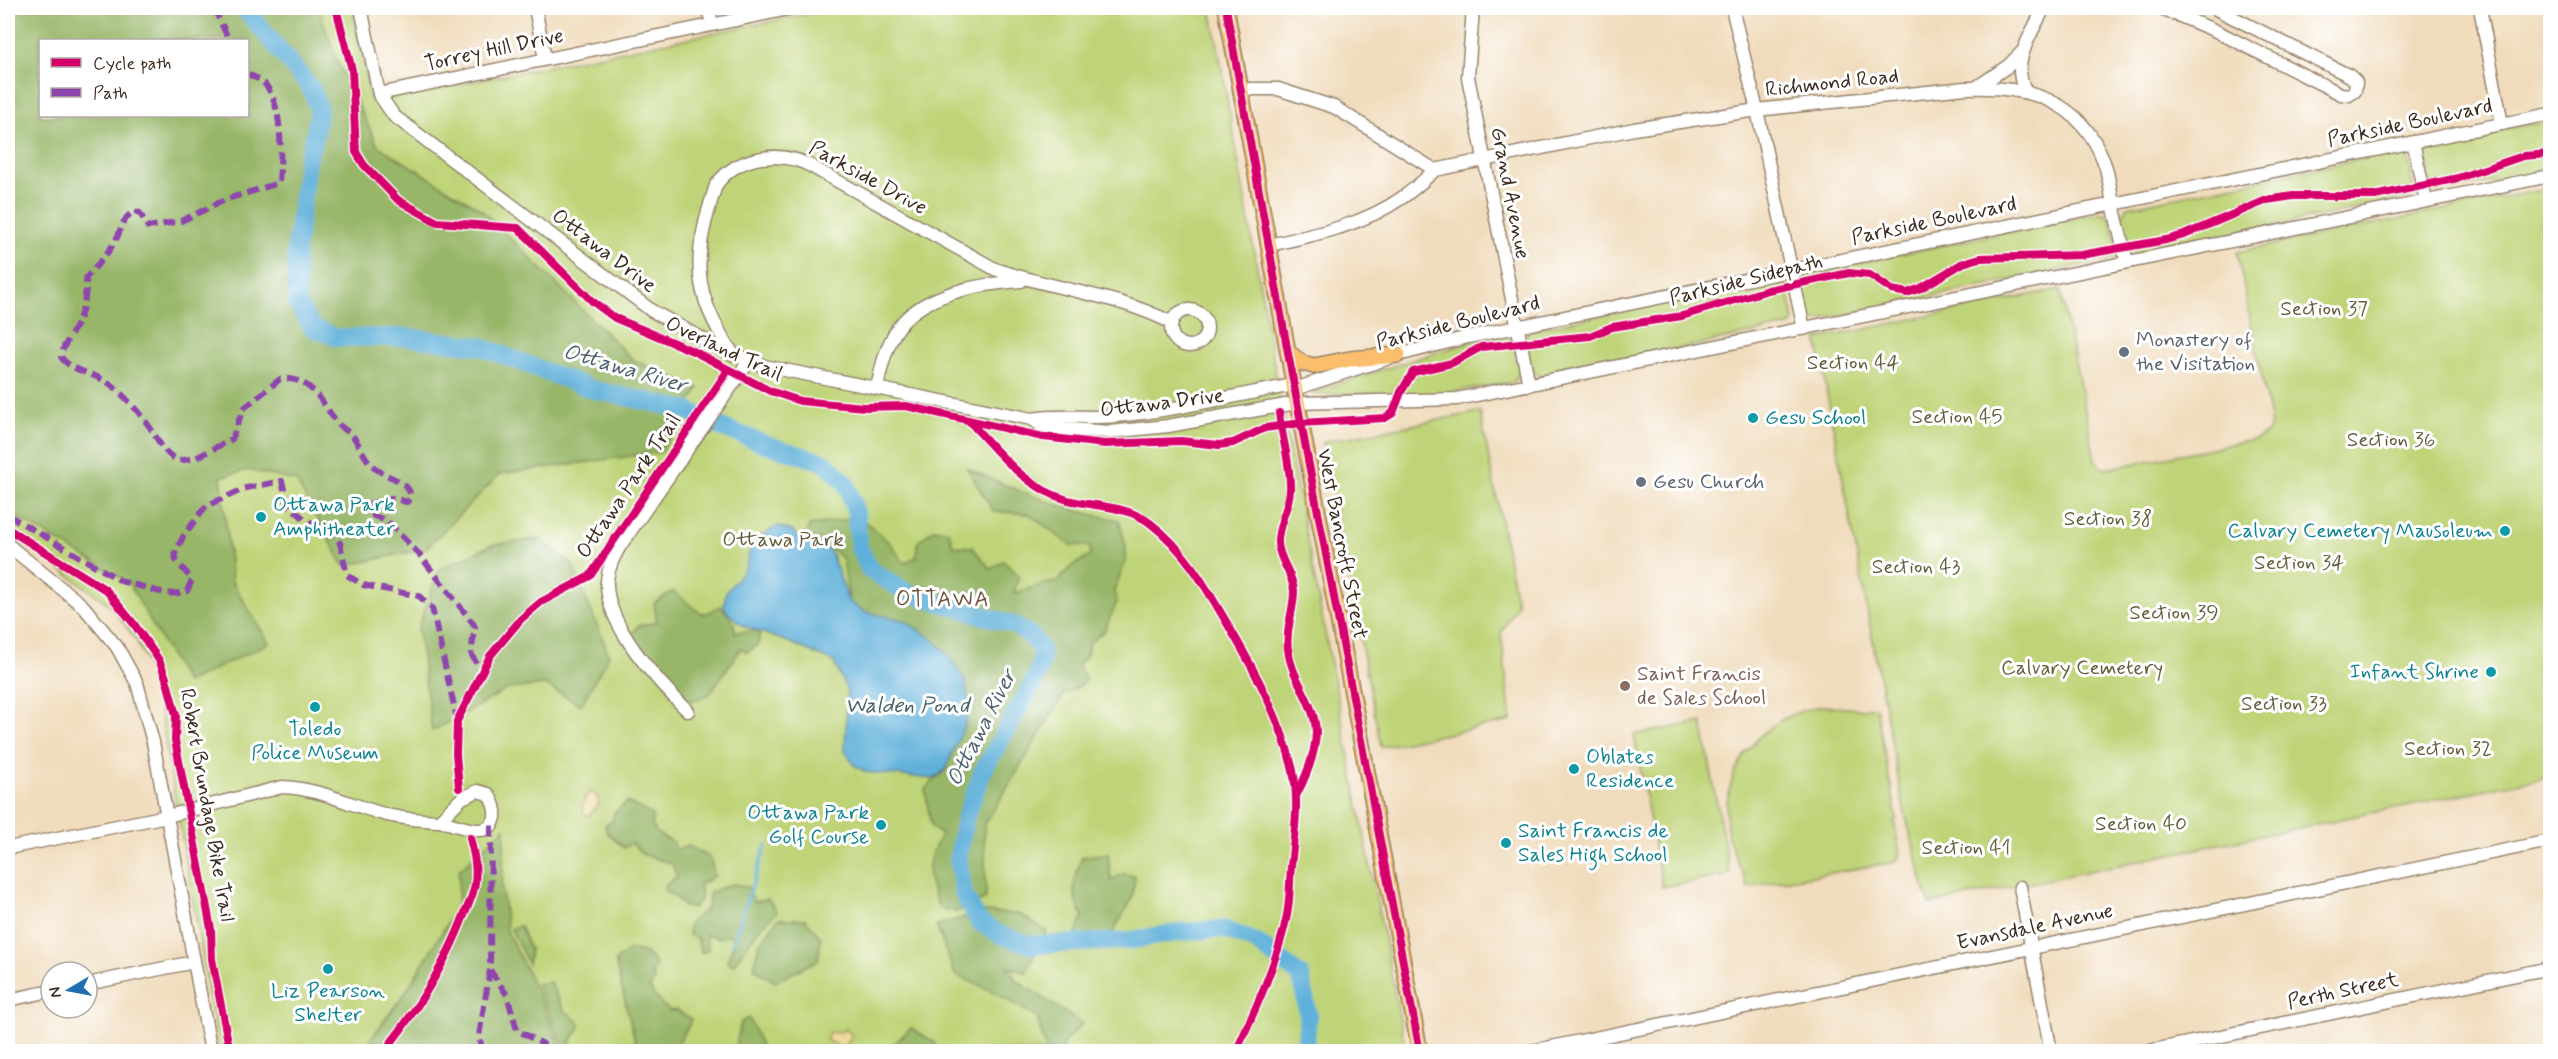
<svg xmlns="http://www.w3.org/2000/svg" width="2558" height="1059" font-family="Mynerve,sans-serif">
<rect width="100%" height="100%" fill="#fff"/>
<filter id="ink" filterUnits="userSpaceOnUse"><feTurbulence type="fractalNoise" baseFrequency=".0167" numOctaves="2"/><feDisplacementMap in="SourceGraphic" scale="12" xChannelSelector="R" yChannelSelector="G"/><feConvolveMatrix kernelMatrix="1 2 1 2 8 2 1 2 1" color-interpolation-filters="sRGB"/></filter>
<filter id="wash" filterUnits="userSpaceOnUse"><feTurbulence type="fractalNoise" baseFrequency=".008" numOctaves="4" result="noise"/><feDisplacementMap in="SourceGraphic" scale="24" xChannelSelector="R" yChannelSelector="G"/><feGaussianBlur stdDeviation="1.35" result="paint"/><feColorMatrix in="noise" values="0 0 0 0 0 0 0 0 0 0 0 0 0 0 0 0 0 1.4 0 .05"/><feComposite in="paint" operator="in"/></filter>
<g filter="url(#wash)">
<rect width="100%" height="100%" fill="#f0dcbc"/>
<g fill="#bfd478" stroke="#7d7f4b" stroke-width="1.5" fill-rule="evenodd">
<path d="M8,8H352L371,102L837,8H1211L1284,421L1406,1051H219L155,682L136,640L109,604L8,532ZM40,40H248V116H40Z"/>
<polygon points="2550,120 2550,170 2438,192 2433,189 2425,153 2430,144"/>
<polygon points="2401,151 2407,154 2415,194 2413,197 2137,254 2130,251 2122,216 2128,207"/>
<polygon points="2550,188 2550,776 1929,904 1904,810 1817,339 2060,289 2095,460 2102,467 2111,468 2257,439 2267,433 2271,424 2237,252"/>
<polygon points="2099,213 2105,213 2110,217 2119,254 2116,258 1814,321 1806,314 1799,282 1805,274"/>
<polygon points="1776,280 1786,283 1794,319 1792,325 1541,377 1531,369 1525,337 1529,330"/>
<polygon points="1504,336 1513,340 1520,372 1514,382 1435,395 1313,394 1315,391 1470,342"/>
<polygon points="1480,412 1517,605 1501,633 1511,721 1381,747 1323,442"/>
<path d="M1823,706L1860,709L1876,707L1897,819L1894,820L1900,855L1895,862L1747,887C1743,869 1732,854 1728,836C1717,773 1760,714 1823,706Z"/>
<polygon points="1702,722 1730,875 1662,887 1634,735"/>
</g>
<g fill="#97b668" stroke="#697043" stroke-width="1.5" fill-rule="evenodd">
<path d="M8,8H319L336,59L378,146L482,210L633,360L699,388L661,452L500,474L425,549L344,566L296,481L248,470L221,477L232,582L269,643L186,683L128,582L8,512ZM248,40V116H40V40Z"/>
<path d="M967,468C1017,491 1064,511 1119,520L1126,548L1125,562L1114,591L1117,602L1104,631L1089,643L1087,655L1078,665L1086,679L1080,686L1064,694L984,826L986,899L955,912L939,908C926,874 923,868 941,835L931,826L925,789L945,770L903,620L865,612L849,602L843,559L819,538H805L809,526L860,517L891,544L904,563L917,557V543L933,529L949,531L953,546L972,547L991,569L1003,561L1019,575L1014,593C1029,590 1041,583 1057,582L1073,565L1090,556V546L1070,545L1029,514L993,511Z"/>
<polygon points="539,539 572,564 609,655 581,705 545,685 508,689 432,731 418,628 439,570 491,545"/>
<path d="M673,591C685,599 691,609 704,614L721,606L734,623L735,632L760,631L758,645L747,652L741,648L709,695L687,702L631,637L638,626L657,622L654,603Z"/>
<path d="M627,802L652,815C650,832 660,836 673,842L676,850L689,846L710,858L715,876L699,885L701,899L693,908L683,906L675,896L666,892L664,887L677,876L672,864L642,854L632,843L624,848L607,832L605,825L612,822L614,813Z"/>
<polygon points="505,828 502,888 507,931 538,994 562,1051 362,1051 407,990 458,906 459,870"/>
<path d="M1108,853L1111,880L1123,874L1135,876L1132,899L1110,937L1091,942L1076,933L1083,916C1070,896 1073,878 1082,857Z"/>
<polygon points="732,884 748,887 754,902 768,899 777,912 758,930 733,965 727,961 734,943 730,934 720,938 706,935 708,949 702,953 697,939 688,934 689,924 707,908 710,892"/>
<polygon points="985,912 1019,914 1047,931 1026,972 1007,967 1016,980 1082,1024 1065,1041 1062,1051 1046,1051 1037,1017 994,992 955,975 936,925"/>
<polygon points="778,919 805,919 821,938 818,960 775,982 754,968 759,944"/>
<polygon points="520,926 530,950 528,964 511,929"/>
<path d="M630,950C645,951 649,953 656,966L652,972L654,980L650,988C654,996 663,1007 671,1011L676,1010L691,1019C688,1031 678,1039 674,1051H647L636,1044L615,961Z"/>
<polygon points="550,982 564,1010 580,1023 579,1030 569,1043 576,1051 565,1051 537,984"/>
<polygon points="749,1018 763,1050 771,1051 738,1051 736,1046 741,1022"/>
<polygon points="911,1028 934,1042 939,1051 895,1051 893,1045"/>
</g>
<g fill="#eeda9e" stroke="#94825e" stroke-width="1.5">
<polygon points="592,792 597,796 599,804 589,815 584,815 582,806 587,794"/>
<polygon points="846,1029 852,1036 844,1049 826,1040 829,1032 838,1033"/>
</g>
<polygon fill="#5fb0da" stroke="#4d6d7c" stroke-width="1.5" points="777,526 792,531 804,541 819,542 831,552 849,602 865,612 903,620 930,637 946,652 965,681 969,706 965,724 945,770 933,779 866,772 854,765 845,751 847,691 834,662 791,643 744,626 728,613 724,606 726,592 745,569 752,543"/>
<g fill="none" stroke-linecap="round" stroke-linejoin="round">
<polyline stroke="#5fb0da" stroke-width="3" points="732,945 766,845"/>
<polyline stroke="#5fb0da" stroke-width="18" points="244,8 311,88 319,109 315,135 307,161 296,250 297,304 313,328 338,338 404,337 479,346 594,390 687,410 716,425 762,443 826,463 846,483 856,513 859,547 870,570 908,593 1014,625 1032,637 1041,650 1041,664 1033,683 983,771 965,819 958,858 964,895 979,922 1001,935 1031,945 1126,941 1182,932 1224,929 1256,942 1301,976 1308,1015 1305,1052"/>
</g>
</g>
<g filter="url(#ink)">
<g fill="none" stroke-linecap="round" stroke-linejoin="round">
<g stroke="#96836d" stroke-width="15">
<g id="minor">
<path d="M361,8L379,94L394,116L652,311L723,350L764,366L1032,419C1059,414 1088,419 1116,416C1175,411 1235,395 1294,385"/>
<polyline points="535,8 545,59"/>
<polyline points="708,8 712,24"/>
<polyline points="1473,8 1468,77 1529,385"/>
<polyline points="1732,8 1757,110 1804,329"/>
<polyline points="2161,8 2216,31 2341,94 2349,95 2355,91 2356,82 2350,76 2214,8"/>
<polyline points="2480,8 2502,124"/>
<polyline points="1977,87 2008,66 2022,52"/>
<path d="M1242,89H1278L1334,107L1435,170L1634,129L1757,110L1965,88C2026,85 2081,99 2104,162C2109,175 2110,190 2113,203C2117,223 2122,242 2127,262"/>
<path d="M2026,91C2009,64 2032,33 2044,8"/>
<polyline points="379,94 793,8"/>
<polyline points="2413,142 2426,201"/>
<path d="M1269,245C1315,235 1364,225 1403,197C1415,189 1425,179 1435,170"/>
<circle cx="1189" cy="328" r="18"/>
<path d="M733,354C690,289 693,257 716,185C736,157 776,150 807,164L995,269C1054,290 1116,294 1172,323"/>
<path d="M877,388C881,369 885,349 896,331C919,294 980,284 1021,281"/>
<polyline points="1295,389 1398,355 1468,337 2550,114"/>
<polyline points="1032,419 1043,427 1110,432 1168,426 1297,403 1457,399 2550,176"/>
<polyline points="8,545 83,606 117,647 137,683 153,742 211,1052"/>
<path d="M688,711C658,682 605,625 607,581C608,568 614,557 620,546L749,361"/>
<path d="M478,791L488,794C493,801 496,809 495,817C490,843 453,822 439,821L462,798Z"/>
<path d="M8,848L167,816L282,787C319,788 352,806 387,815C404,819 421,820 439,821"/>
<polyline points="2020,887 2051,1052"/>
<polyline points="87,984 194,962"/>
<polyline points="8,1000 51,991"/>
<polyline points="1527,1052 2550,841"/>
<polyline points="2144,1052 2550,968"/>
</g>
</g>
<g stroke="#96836d" stroke-width="18">
<g id="major">
<polyline points="1226,8 1292,375 1420,1052"/>
<polyline points="1288,352 1302,363 1314,366 1350,359 1398,355"/>
</g>
</g>
<use href="#minor" stroke="#fff" stroke-width="12"/>
<use href="#major" stroke="#fabe6d" stroke-width="15"/>
<g stroke="#8e44ad" stroke-width="6" stroke-dasharray="12 6" stroke-linecap="butt">
<polyline points="214,8 229,40"/>
<path d="M248,74C253,77 260,79 264,83C284,105 281,156 279,183L227,199L181,221L148,227L140,213L134,211C120,220 122,231 114,243C106,256 95,267 86,278C87,299 82,316 71,335C67,342 62,348 61,357C71,372 96,373 110,384C123,394 136,409 146,422C158,437 160,451 178,461L196,458L232,439L243,409L280,379C312,376 321,402 338,424C343,429 351,433 355,439C361,448 365,459 373,466C384,478 409,479 411,497L407,502L393,498L370,504L368,508L374,516L387,521L418,553L473,623L475,627L471,653L481,673"/>
<path d="M8,515L123,582C144,585 166,599 187,591L192,580L176,560L175,553L184,535L206,506L246,488L282,481L288,505L306,520L334,534L340,543L347,575L363,585L419,596L432,608L457,719"/>
<polyline points="490,970 507,995 517,1030 543,1044 545,1052"/>
<polyline points="483,1052 479,1036 490,970 491,824"/>
</g>
<g stroke="#fff" stroke-width="11">
<g id="cycleway">
<polyline points="336,8 352,70 356,152 364,165 398,200 437,222 518,228 592,301 615,318 695,352 770,391 800,401 864,407 906,406 1043,437 1105,444 1181,441 1219,445 1233,443 1265,428 1301,423 1385,418 1393,413 1401,392 1413,372 1452,363 1481,347 1590,336 1612,327 1682,316 1768,290 1849,273 1870,275 1892,290 1907,293 1921,288 1963,263 1980,258 2081,255 2166,240 2184,235 2267,200 2293,196 2375,196 2458,178 2523,156 2550,154"/>
<polyline points="1226,8 1292,375 1420,1052"/>
<path d="M1279,413C1282,439 1291,464 1290,490C1289,509 1277,525 1278,543C1279,561 1293,573 1294,591C1294,611 1285,629 1288,649C1291,679 1314,700 1316,731C1316,753 1306,777 1296,796"/>
<path d="M970,422C997,451 1026,489 1068,500C1095,507 1126,505 1150,523C1187,551 1208,591 1231,630C1256,673 1282,722 1293,771C1299,800 1295,828 1292,857C1289,878 1291,900 1286,920C1276,965 1255,1010 1236,1052"/>
<polyline points="8,529 106,590 134,624 159,660 166,678 176,715 175,740 211,929 212,959 230,1052"/>
<polyline points="459,788 456,754 457,721 490,656 521,619 541,602 590,576 728,370"/>
<path d="M384,1052C417,1010 444,967 463,918C467,907 474,895 475,883C477,867 474,854 470,838"/>
</g>
</g>
<use href="#cycleway" stroke="#d6006c" stroke-width="8"/>
</g>
</g>
<g fill="#6b7280" stroke="#fff" stroke-width="2">
<circle cx="2124" cy="352" r="6"/>
<circle cx="1641" cy="482" r="6"/>
</g>
<g fill="#0f9aa8" stroke="#fff" stroke-width="2">
<circle cx="1753" cy="418" r="6"/>
<circle cx="261" cy="517" r="6"/>
<circle cx="2505" cy="531" r="6"/>
<circle cx="2491" cy="672" r="6"/>
<circle cx="315" cy="707" r="6"/>
<circle cx="1574" cy="769" r="6"/>
<circle cx="881" cy="825" r="6"/>
<circle cx="1506" cy="843" r="6"/>
<circle cx="328" cy="969" r="6"/>
</g>
<circle fill="#8d6e63" stroke="#fff" stroke-width="2" cx="1625" cy="686" r="6"/>
<g text-anchor="middle" dominant-baseline="central" stroke-width="6" stroke-linejoin="round" paint-order="stroke">
<g font-size="21" fill="#3b2a1e" stroke="#fff">
<text transform="translate(494 50) rotate(-12)">Torrey Hill Drive</text>
<text transform="translate(1832 83) rotate(-6)">Richmond Road</text>
<text transform="translate(2410 123) rotate(-12)">Parkside Boulevard</text>
<text transform="translate(868 178) rotate(29)">Parkside Drive</text>
<text transform="translate(1510 193) rotate(79)">Grand Avenue</text>
<text transform="translate(1934 221) rotate(-12)">Parkside Boulevard</text>
<text transform="translate(604 251) rotate(37)">Ottawa Drive</text>
<text transform="translate(1746 280) rotate(-14)">Parkside Sidepath</text>
<text transform="translate(1458 323) rotate(-14)">Parkside Boulevard</text>
<text transform="translate(724 349) rotate(25)">Overland Trail</text>
<text transform="translate(1162 403) rotate(-7)">Ottawa Drive</text>
<text transform="translate(629 486) rotate(-56)">Ottawa Park Trail</text>
<text transform="translate(1342 544) rotate(79)">West Bancroft Street</text>
<text transform="translate(207 805) rotate(80)">Robert Brundage Bike Trail</text>
<text transform="translate(2035 927) rotate(-12)">Evansdale Avenue</text>
<text transform="translate(2343 991) rotate(-12)">Perth Street</text>
</g>
<g font-size="21" fill="#635d39" stroke="#fff">
<text x="2324" y="309">Section 37</text>
<text x="1853" y="363">Section 44</text>
<text x="1957" y="417">Section 45</text>
<text x="2391" y="440">Section 36</text>
<text x="2108" y="519">Section 38</text>
<text x="783" y="540">Ottawa Park</text>
<text x="2299" y="563">Section 34</text>
<text x="1916" y="567">Section 43</text>
<text x="2174" y="613">Section 39</text>
<text x="2082" y="668">Calvary Cemetery</text>
<text x="2284" y="704">Section 33</text>
<text x="2448" y="749">Section 32</text>
<text x="2141" y="824">Section 40</text>
<text x="1966" y="848">Section 41</text>
</g>
<g font-size="21" fill="#5b616d" stroke="#fff" text-anchor="start">
<text x="2136" y="340">Monastery of<tspan x="2136" dy="24">the Visitation</tspan></text>
<text x="1653" y="482">Gesu Church</text>
</g>
<g font-size="21" fill="#0d838f" stroke="#fff" text-anchor="start">
<text x="1765" y="418">Gesu School</text>
<text x="273" y="505">Ottawa Park<tspan x="273" dy="24">Amphitheater</tspan></text>
<text x="2493" y="531" text-anchor="end">Calvary Cemetery Mausoleum</text>
<text x="2479" y="672" text-anchor="end">Infant Shrine</text>
<text x="315" y="729" text-anchor="middle">Toledo<tspan x="315" dy="24">Police Museum</tspan></text>
<text x="1586" y="757">Oblates<tspan x="1586" dy="24">Residence</tspan></text>
<text x="869" y="813" text-anchor="end">Ottawa Park<tspan x="869" dy="24">Golf Course</tspan></text>
<text x="1518" y="831">Saint Francis de<tspan x="1518" dy="24">Sales High School</tspan></text>
<text x="328" y="991" text-anchor="middle">Liz Pearson<tspan x="328" dy="24">Shelter</tspan></text>
</g>
<g font-size="21" fill="#785e54" stroke="#fff" text-anchor="start">
<text x="1637" y="674">Saint Francis<tspan x="1637" dy="24">de Sales School</tspan></text>
</g>
<g font-size="22" font-style="italic" fill="#496069" stroke="#fff">
<text transform="translate(625 369) rotate(16)">Ottawa River</text>
<text x="907" y="706">Walden Pond</text>
<text transform="translate(982 728) rotate(-63)">Ottawa River</text>
</g>
<g font-size="22" letter-spacing="1.5" fill="#71523b" stroke="#fff">
<text x="943" y="600">OTTAWA</text>
</g>
</g>
<rect width="2558" height="1059" fill="none" stroke="#fff" stroke-width="30"/>
<rect x="39" y="39" width="210" height="78" fill="#ffffff" stroke="#b1aaa5" stroke-width="1.5"/>
<rect x="51" y="58" width="30" height="9" fill="#d6006c" stroke="#b1aaa5" stroke-width="1.5"/>
<text x="93" y="69" font-size="18" fill="#3b2a1e">Cycle path</text>
<rect x="51" y="88" width="30" height="9" fill="#8e44ad" stroke="#b1aaa5" stroke-width="1.5"/>
<text x="93" y="99" font-size="18" fill="#3b2a1e">Path</text>
<g transform="translate(69 990) rotate(260)"><circle r="28" fill="#ffffff" stroke="#b1aaa5" stroke-width="1.5"/>
<path d="M0-4.5L10 22L0 15L-10 22Z" fill="#1f6fb2"/>
<text y="-9" font-size="16" font-weight="bold" text-anchor="middle" fill="#3b2a1e">N</text>
</g>
</svg>
